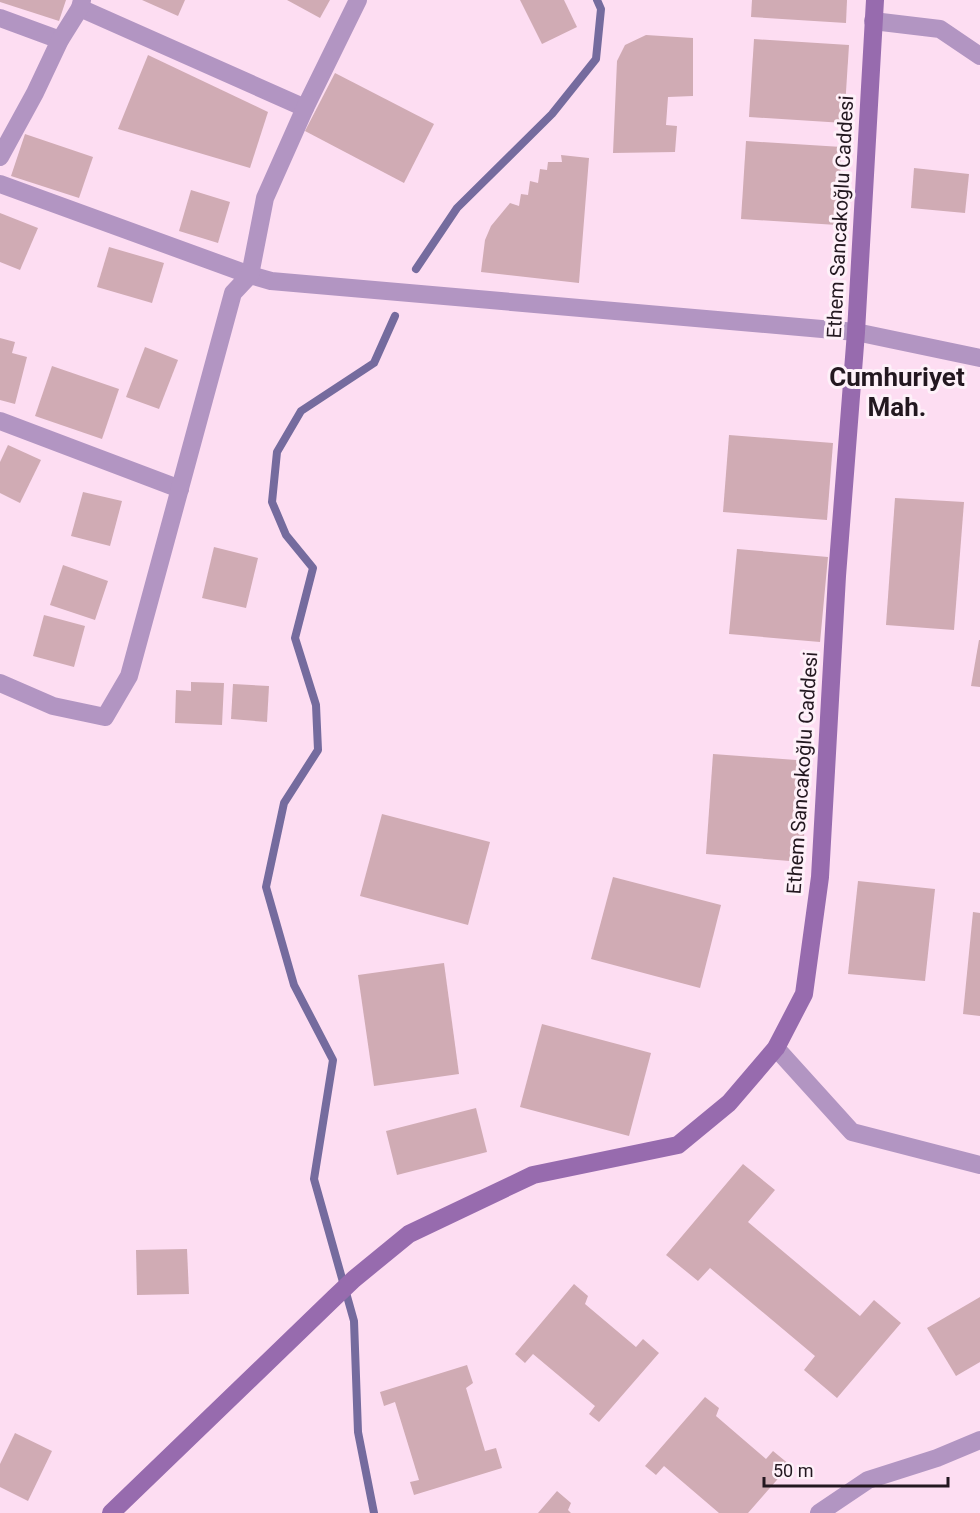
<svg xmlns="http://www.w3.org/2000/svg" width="980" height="1513" font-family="Roboto,sans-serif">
<rect width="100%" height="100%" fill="#fdddf2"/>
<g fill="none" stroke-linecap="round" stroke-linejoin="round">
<g stroke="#756b9e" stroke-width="8">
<polyline points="416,269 457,208 552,114 596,59 601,9 597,0"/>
<polyline points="374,1513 358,1432 354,1321 314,1179 333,1060 294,985 266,887 284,803 318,750 316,705 295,638 313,568 286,535 272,502 277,452 301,411 374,363 395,316"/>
</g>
</g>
<g fill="#d0abb4">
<polygon points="0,0 66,0 59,21 0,2"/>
<polygon points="142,0 185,0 178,16"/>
<polygon points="287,0 330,0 320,18"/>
<polygon points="520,0 564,0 577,27 542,44"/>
<polygon points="752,0 847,0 846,23 751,17"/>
<polygon points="646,35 693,38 693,96 668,97 666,125 677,126 675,152 613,153 617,61 625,45"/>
<polygon points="754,39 849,45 844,123 749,117"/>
<polygon points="148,55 268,112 250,168 118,129"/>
<polygon points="335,73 434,124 404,183 305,131"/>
<polygon points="25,134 93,157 79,198 11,176"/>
<polygon points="746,141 842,147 837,225 741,219"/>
<polygon points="561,155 589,158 579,283 481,272 485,240 491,226 510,203 519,206 521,194 528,195 530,181 538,183 540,169 547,170 548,162 562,162"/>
<polygon points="914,168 969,174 965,213 911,208"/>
<polygon points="191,190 230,202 218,243 179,231"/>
<polygon points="0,213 38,228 20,270 0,262"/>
<polygon points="109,247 164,263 152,303 97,287"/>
<polygon points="0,338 15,342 12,353 27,357 15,404 0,400"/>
<polygon points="145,347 178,360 159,409 126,397"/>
<polygon points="52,366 119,389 102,439 35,416"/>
<polygon points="729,435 833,443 827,520 723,512"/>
<polygon points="8,445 41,460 20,503 0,493 0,462"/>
<polygon points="83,492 122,501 110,546 71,536"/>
<polygon points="895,498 964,502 954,630 886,625"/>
<polygon points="214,547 258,558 246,608 202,598"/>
<polygon points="737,549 828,557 820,642 729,634"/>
<polygon points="63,565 108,581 95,620 50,605"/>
<polygon points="44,615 85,626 74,667 33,656"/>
<polygon points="979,640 980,640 980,687 971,686"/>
<polygon points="191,682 224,683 222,725 175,723 176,690 191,691"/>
<polygon points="233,684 269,686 267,722 231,719"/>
<polygon points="713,754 810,761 802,862 706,854"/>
<polygon points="382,814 490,842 468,925 360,896"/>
<polygon points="613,877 721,905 700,988 591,959"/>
<polygon points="858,881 935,889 925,981 848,974"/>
<polygon points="973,912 980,913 980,1016 963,1014"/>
<polygon points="444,963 459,1074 374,1086 358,975"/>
<polygon points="542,1024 651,1053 629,1136 520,1107"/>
<polygon points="476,1108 487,1152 397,1175 386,1131"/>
<polygon points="743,1164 775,1190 748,1222 860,1316 874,1300 901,1323 837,1398 804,1370 815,1356 710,1268 698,1281 666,1255"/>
<polygon points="187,1249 189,1294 137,1295 136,1250"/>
<polygon points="574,1284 588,1296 585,1304 636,1347 643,1339 659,1353 599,1422 589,1414 595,1406 533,1354 525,1363 515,1354"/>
<polygon points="980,1297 980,1362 956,1376 927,1328"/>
<polygon points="467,1365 473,1383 466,1388 485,1451 496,1448 502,1468 414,1495 410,1482 419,1480 395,1402 384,1406 380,1392"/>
<polygon points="705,1397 719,1408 716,1416 766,1459 773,1451 790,1465 748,1513 719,1513 664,1466 656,1475 645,1466"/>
<polygon points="15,1433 52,1451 28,1501 0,1487 0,1464"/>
<polygon points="557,1491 571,1503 568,1510 571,1513 538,1513"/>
</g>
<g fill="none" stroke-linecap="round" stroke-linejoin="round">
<g stroke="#b295c2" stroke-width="18">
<polyline points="80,8 305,108"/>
<polyline points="0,18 60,40"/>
<polyline points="873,21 940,29 980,56"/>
<polyline points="0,157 35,93 60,40 80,8 82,0"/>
<polyline points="0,184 250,275 271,281 856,332 980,358"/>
<polyline points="0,421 180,489"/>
<polyline points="0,683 53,706 105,717 129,676 233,293 250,275 265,198 305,108 358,0"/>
<polyline points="776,1048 852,1132 980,1165"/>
<polyline points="819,1513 868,1480 937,1458 980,1440"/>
</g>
<polyline stroke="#976bae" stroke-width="18" points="111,1513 334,1298 354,1279 409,1234 533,1175 678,1145 729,1103 776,1048 804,994 820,877 837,576 856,332 875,0"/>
</g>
<g text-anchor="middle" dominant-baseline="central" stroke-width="6" stroke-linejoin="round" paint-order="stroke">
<g font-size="20" fill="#231820" stroke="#fef1f9">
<text transform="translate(840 217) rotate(-87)">Ethem Sancakoğlu Caddesi</text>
<text transform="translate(802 773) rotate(-86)">Ethem Sancakoğlu Caddesi</text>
</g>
<g font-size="26" font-weight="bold" fill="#231820" stroke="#fef1f9">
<text x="897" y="377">Cumhuriyet<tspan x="897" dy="30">Mah.</tspan></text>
</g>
</g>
<path d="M764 1477v9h184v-9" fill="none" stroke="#231820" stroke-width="3"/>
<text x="773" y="1477" font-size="18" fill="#231820" stroke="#fef1f9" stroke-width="4.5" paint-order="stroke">50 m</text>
</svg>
